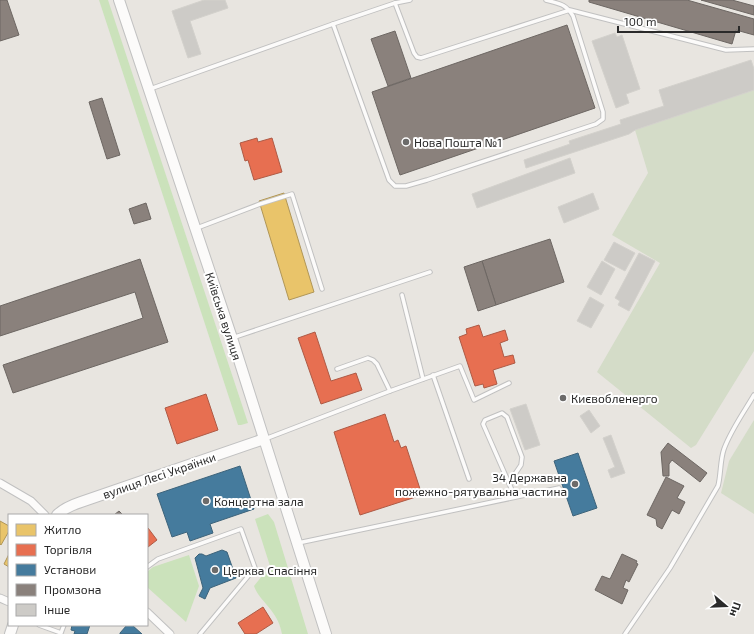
<svg xmlns="http://www.w3.org/2000/svg" width="754" height="634" font-family="'Exo 2',sans-serif">
<rect width="100%" height="100%" fill="#e8e5e0"/>
<g fill="#cbe2bb">
<polygon points="99,0 108,0 248,423 241,425 238,425"/>
<path d="M268,514L274,522L308,634H282C280,624 277,618 271,610C265,602 257,595 254,586L270,566L255,519Z"/>
<polygon points="189,555 199,586 186,622 147,587 147,572 153,567"/>
</g>
<g fill="#d4dcc8">
<polygon points="754,90 754,351 696,445 691,448 597,372 660,263 612,235 648,173 635,130"/>
<polygon points="754,420 754,514 721,493 729,461"/>
</g>
<g fill="#e9c46a" stroke="#b09657">
<polygon points="284,193 314,292 289,300 259,201"/>
<polygon points="0,521 9,526 9,531 1,545 0,544"/>
<polygon points="9,554 9,567 4,564"/>
</g>
<g fill="#e76f51" stroke="#ae5a45">
<polygon points="257,138 258,142 272,138 282,172 254,180 248,160 245,161 240,143"/>
<polygon points="479,325 483,337 505,330 508,340 500,343 504,357 513,355 515,363 493,370 497,384 484,388 483,384 475,386 459,337 467,334 466,329"/>
<polygon points="315,332 331,381 356,373 362,390 321,404 298,338"/>
<polygon points="206,394 218,430 177,444 165,408"/>
<polygon points="385,414 394,442 398,440 401,448 406,446 422,495 360,515 334,432"/>
<polygon points="148,528 157,540 148,547 147,529"/>
<polygon points="263,607 273,623 256,634 245,634 238,623"/>
</g>
<g fill="#457b9d" stroke="#3d637a">
<polygon points="578,453 597,508 573,516 554,461"/>
<polygon points="240,466 254,509 210,524 213,533 190,541 187,532 172,537 157,494"/>
<polygon points="222,550 227,552 236,578 210,588 205,599 199,596 203,588 195,558 199,554 202,554 206,556"/>
<polygon points="72,625 90,625 87,634 74,634 75,631 71,630"/>
<polygon points="127,625 132,625 142,634 120,634 120,633"/>
</g>
<g fill="#8a817c" stroke="#6d6763">
<polygon points="0,0 7,0 19,35 0,41"/>
<polygon points="589,0 687,0 754,19 754,35 736,30 732,44 589,2"/>
<polygon points="701,0 732,0 754,6 754,15"/>
<polygon points="567,25 595,108 400,175 372,92"/>
<polygon points="395,31 411,78 388,86 371,39"/>
<polygon points="102,98 120,155 107,159 89,102"/>
<polygon points="146,203 151,219 134,224 129,209"/>
<polygon points="550,239 564,282 496,305 482,261"/>
<polygon points="140,259 168,342 13,393 3,365 143,318 135,292 0,336 0,306"/>
<polygon points="482,261 496,305 478,311 464,267"/>
<polygon points="668,443 707,473 700,482 672,460 669,464 669,476 663,476 661,452"/>
<polygon points="666,477 684,486 677,498 685,502 679,514 672,510 662,529 657,526 656,519 647,515"/>
<polygon points="119,511 123,515 114,515"/>
<polygon points="622,554 637,561 636,563 638,564 629,582 626,580 623,588 628,590 622,604 595,590 602,576 610,579"/>
</g>
<g fill="#cdcbc7" stroke="#d3d1cc">
<polygon points="204,0 225,0 228,8 190,21 201,54 188,58 172,11"/>
<polygon points="615,33 617,37 622,35 640,89 626,94 629,103 616,108 592,41"/>
<polygon points="751,60 754,69 754,90 635,130 629,134 526,168 524,160 570,144 569,141 621,124 620,120 664,106 659,90"/>
<polygon points="570,158 575,173 477,208 472,194"/>
<polygon points="593,193 599,209 564,223 558,207"/>
<polygon points="614,242 635,253 625,271 604,260"/>
<polygon points="639,253 655,261 629,311 618,305 620,301 615,298"/>
<polygon points="602,261 615,269 601,295 587,287"/>
<polygon points="590,297 604,305 591,328 577,321"/>
<polygon points="526,404 540,445 525,450 510,409"/>
<polygon points="589,410 600,426 591,433 580,416"/>
<polygon points="611,435 625,473 611,478 608,470 615,467 603,438"/>
</g>
<g fill="none" stroke-linecap="round" stroke-linejoin="round">
<g stroke="#c1c1c1" stroke-width="5.5">
<g id="lane">
<polyline points="395,3 414,53 417,57 421,58 570,10 726,50 754,49"/>
<path d="M333,24L389,180L395,186H406L427,180L596,124L603,119V112L573,16C565,3 559,4 546,0"/>
<polyline points="150,89 333,24 395,3 410,0"/>
<polyline points="197,228 260,204 292,194 322,289"/>
<polyline points="402,295 423,379"/>
<polyline points="232,338 430,272"/>
<polyline points="337,369 368,358 373,360 377,364 390,391"/>
<polyline points="433,375 469,479"/>
<polyline points="265,439 390,391 460,366 474,400 509,383"/>
<polyline points="509,483 521,465 522,457 507,417 502,413 485,420 483,424 515,497"/>
<polyline points="298,543 559,488"/>
<polyline points="147,567 158,559 241,529 255,568 200,634"/>
<polyline points="39,625 61,633 64,625"/>
<path d="M625,634L670,568L718,486C721,475 720,460 724,449C731,430 744,412 754,395"/>
</g>
</g>
<g stroke="#c1c1c1" stroke-width="9">
<g id="street">
<polyline points="0,483 31,501 45,515"/>
<polyline points="0,598 9,602"/>
<polyline points="147,612 170,634"/>
</g>
</g>
<g stroke="#c1c1c1" stroke-width="12">
<g id="secondary">
<polyline points="119,0 232,338 326,634"/>
<path d="M57,515C64,508 72,505 81,502L264,439"/>
<polyline points="10,634 13,625"/>
</g>
</g>
<use href="#lane" stroke="#fcfbfa" stroke-width="3.5"/>
<use href="#street" stroke="#fcfbfa" stroke-width="7"/>
<use href="#secondary" stroke="#fcfbfa" stroke-width="10"/>
</g>
<g fill="#6c6b6a" stroke="#fff" stroke-width="1.5">
<circle cx="406" cy="142" r="4"/>
<circle cx="563" cy="398" r="4"/>
<circle cx="575" cy="484" r="4"/>
<circle cx="206" cy="501" r="4"/>
<circle cx="215" cy="570" r="4"/>
</g>
<g text-anchor="middle" dominant-baseline="central" stroke-width="4" stroke-linejoin="round" paint-order="stroke">
<g font-size="12" fill="#2a2a2a" stroke="#fff" text-anchor="start">
<text x="414" y="142">Нова Пошта №1</text>
<text x="571" y="398">Києвобленерго</text>
<text x="567" y="477" text-anchor="end">34 Державна<tspan x="567" dy="14">пожежно-рятувальна частина</tspan></text>
<text x="214" y="501">Концертна зала</text>
<text x="223" y="570">Церква Спасіння</text>
</g>
<g font-size="12" fill="#2a2a2a" stroke="#fff">
<text transform="translate(224 316) rotate(72)">Київська вулиця</text>
<text transform="translate(159 475) rotate(-19)">вулиця Лесі Українки</text>
</g>
</g>
<rect x="8" y="514" width="140" height="112" fill="#ffffff" stroke="#aaaaaa"/>
<rect x="16" y="524" width="20" height="12" fill="#e9c46a" stroke="#aaaaaa"/>
<text x="44" y="534" font-size="12" fill="#2a2a2a">Житло</text>
<rect x="16" y="544" width="20" height="12" fill="#e76f51" stroke="#aaaaaa"/>
<text x="44" y="554" font-size="12" fill="#2a2a2a">Торгівля</text>
<rect x="16" y="564" width="20" height="12" fill="#457b9d" stroke="#aaaaaa"/>
<text x="44" y="574" font-size="12" fill="#2a2a2a">Установи</text>
<rect x="16" y="584" width="20" height="12" fill="#8a817c" stroke="#aaaaaa"/>
<text x="44" y="594" font-size="12" fill="#2a2a2a">Промзона</text>
<rect x="16" y="604" width="20" height="12" fill="#cdcbc7" stroke="#aaaaaa"/>
<text x="44" y="614" font-size="12" fill="#2a2a2a">Інше</text>
<g transform="translate(726 606) rotate(109)" stroke="#ffffff" stroke-width="3" paint-order="stroke">
<path d="M0-3L7 15L0 10L-7 15Z" fill="#2a2a2a"/>
<text y="-6" font-size="11" font-weight="bold" text-anchor="middle" fill="#2a2a2a">Пн</text>
</g>
<path d="M618 26v6h121v-6" fill="none" stroke="#2a2a2a" stroke-width="2"/>
<text x="624" y="26" font-size="12" fill="#2a2a2a" stroke="#ffffff" stroke-width="3" paint-order="stroke">100 m</text>
</svg>
